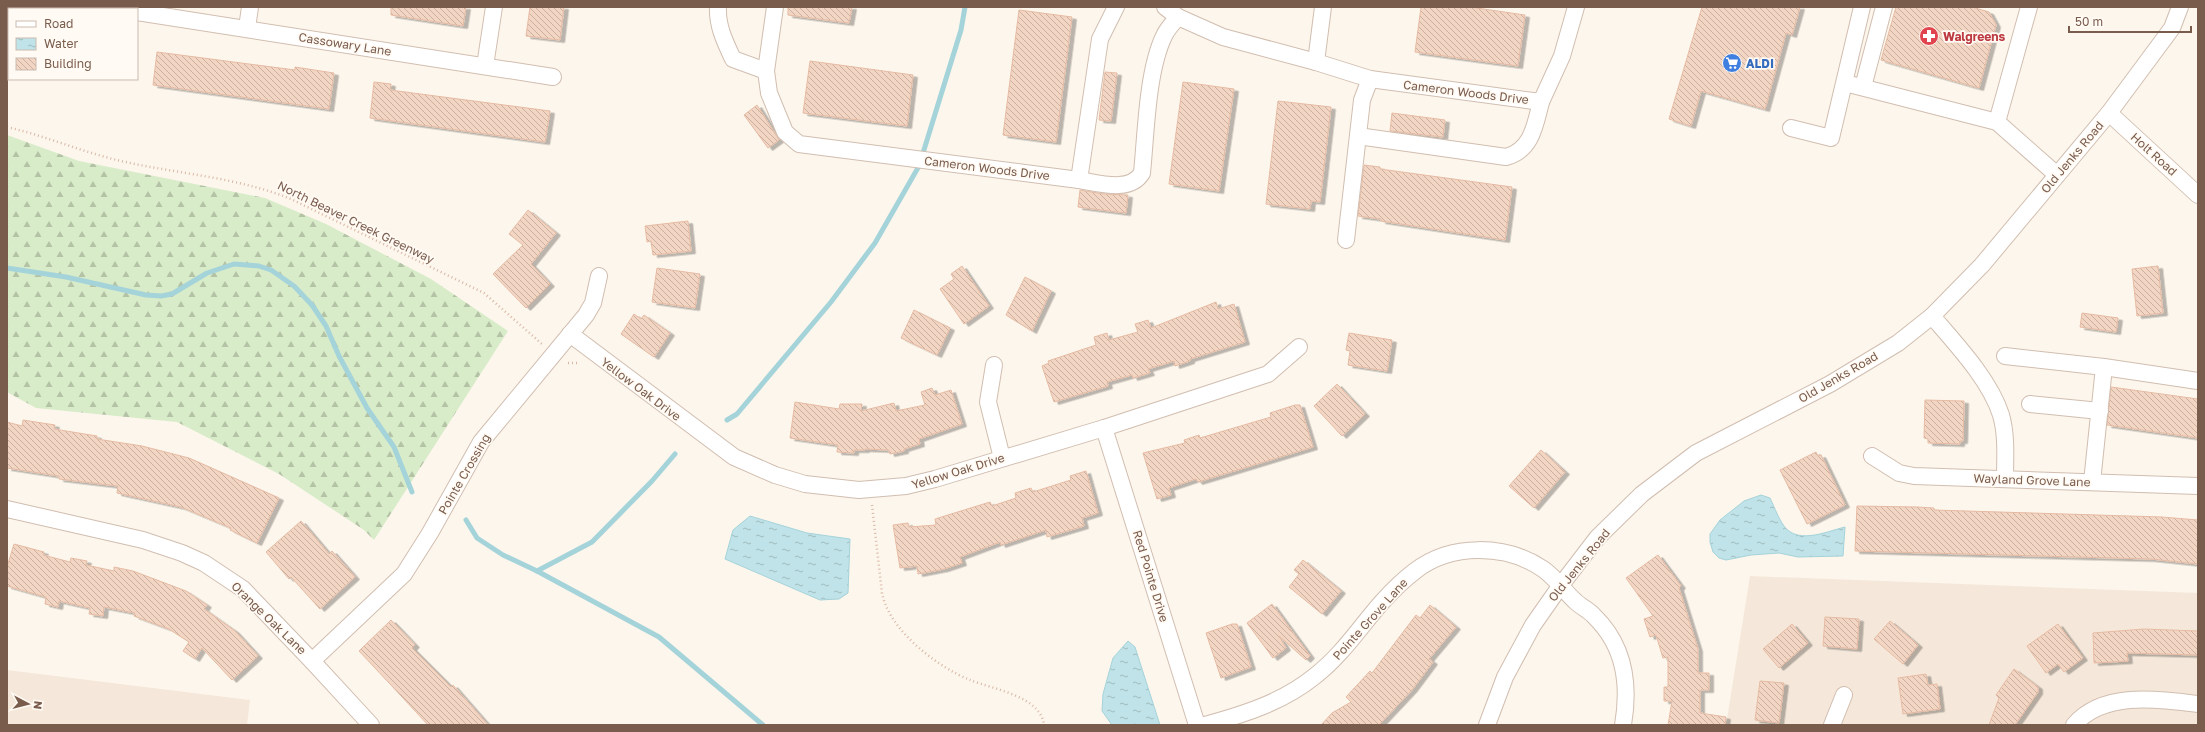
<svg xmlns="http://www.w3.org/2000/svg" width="2205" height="732" font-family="'Golos Text',sans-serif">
<defs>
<pattern id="forest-firs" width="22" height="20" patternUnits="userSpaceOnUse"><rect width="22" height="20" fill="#d8ecc9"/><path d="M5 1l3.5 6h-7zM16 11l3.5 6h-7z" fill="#b4c2a5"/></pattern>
<pattern id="water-ripples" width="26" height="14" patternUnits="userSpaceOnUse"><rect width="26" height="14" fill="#bfe3e8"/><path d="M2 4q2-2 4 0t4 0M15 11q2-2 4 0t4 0" fill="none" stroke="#a0bbbe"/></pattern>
<pattern id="building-back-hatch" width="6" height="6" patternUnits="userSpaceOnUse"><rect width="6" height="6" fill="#f3d5c3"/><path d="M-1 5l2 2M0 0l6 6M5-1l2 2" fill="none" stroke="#cab0a1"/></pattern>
<filter id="shadow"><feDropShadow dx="4.5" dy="2.5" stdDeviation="0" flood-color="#0004"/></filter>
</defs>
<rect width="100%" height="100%" fill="#fdf6ec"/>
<g fill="#f5e8da">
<polygon points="1750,576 2198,593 2198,725 1726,725"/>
<polygon points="7,670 250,700 247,725 7,725"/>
</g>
<polygon fill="url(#forest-firs)" points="7,135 79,161 265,198 326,224 431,279 508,331 374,540 364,530 279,474 177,422 36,408 7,392"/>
<g fill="url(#water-ripples)" stroke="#a5d3da">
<path d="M1761,495L1770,498C1774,506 1777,515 1782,523C1795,546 1825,532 1845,527L1843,556L1798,557L1779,553L1751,555L1726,560L1719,558L1713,552L1710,542V534L1720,520L1744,501Z"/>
<polygon points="750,516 807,533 850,539 848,593 839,599 820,600 725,559 733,530"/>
<polygon points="1128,641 1135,647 1160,725 1112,725 1102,711 1103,694 1113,658"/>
</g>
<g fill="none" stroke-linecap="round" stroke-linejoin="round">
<g stroke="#a5d3da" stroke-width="5">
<polyline points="7,268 66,277 146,295 161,296 172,294 207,273 234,264 259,266 271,270 294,286 312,305 326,326 339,356 367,408 394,447 412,492"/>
<polyline points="727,420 737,414 831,302 875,243 919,166 961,30 965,7"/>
<polyline points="466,520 477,538 503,555 537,571 659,637 763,725"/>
<polyline points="537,571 592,542 652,481 675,454"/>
</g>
</g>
<g fill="url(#building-back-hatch)" stroke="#e6bba3" filter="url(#shadow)">
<polygon points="391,7 466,7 463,26 391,15"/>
<polygon points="530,7 564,7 560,40 526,36"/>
<polygon points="788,7 852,7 849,23 788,15"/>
<polygon points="1421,7 1470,7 1525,15 1518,66 1415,52"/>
<polygon points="1702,7 1800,7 1792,35 1786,33 1765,109 1701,91 1691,126 1669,119"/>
<polygon points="1896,7 1972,7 1989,12 1996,25 1979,88 1881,60"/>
<polygon points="1019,10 1072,17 1056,142 1003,135"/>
<polygon points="157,52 295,70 295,67 334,73 329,109 153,85"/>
<polygon points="810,61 913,75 907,126 803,113"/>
<polygon points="1105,72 1117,73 1111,121 1099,120"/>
<polygon points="374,82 391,84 390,90 550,111 545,142 370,118"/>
<polygon points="1183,82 1234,89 1219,191 1169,184"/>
<polygon points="1278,101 1331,107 1320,202 1311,201 1310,209 1266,204"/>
<polygon points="757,105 779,140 768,148 744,115"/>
<polygon points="1392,113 1445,120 1443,137 1390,131"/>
<polygon points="1364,165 1380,167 1380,169 1512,187 1505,240 1381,221 1381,219 1358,216"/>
<polygon points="1080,190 1104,194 1128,195 1126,213 1078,207"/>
<polygon points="528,210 556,233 531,264 550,284 526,308 493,274 523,245 509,234"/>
<polygon points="688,221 691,251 653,255 651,241 647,242 645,226"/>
<polygon points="962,266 989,306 964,324 940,289 954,279 951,274"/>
<polygon points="2158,266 2163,313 2137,316 2132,269"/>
<polygon points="657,268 700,274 695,308 652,302"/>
<polygon points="1025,277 1051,291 1032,331 1006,315"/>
<polygon points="1216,302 1218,309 1234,304 1245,342 1190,359 1190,361 1175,366 1174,361 1148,369 1150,373 1133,378 1132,375 1107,382 1108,386 1054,402 1042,366 1049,363 1048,361 1096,345 1094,337 1107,333 1109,340 1138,332 1135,324 1148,320 1151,328"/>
<polygon points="914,310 950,328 937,355 901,338"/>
<polygon points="2082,313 2118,318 2116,332 2080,327"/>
<polygon points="634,314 641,319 644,315 670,333 654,357 621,334"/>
<polygon points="1349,333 1392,340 1387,371 1348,365 1350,351 1346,350"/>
<polygon points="1337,384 1365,414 1342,436 1314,406"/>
<polygon points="2111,387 2198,399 2198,438 2107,425"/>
<polygon points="932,388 935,395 951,390 962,424 919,439 920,444 904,449 904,451 890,454 889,450 865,449 865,450 854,450 854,453 837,452 838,445 790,438 795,402 839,409 840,404 862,404 861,411 894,403 896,411 925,405 921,392"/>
<polygon points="1925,400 1964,401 1963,441 1960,441 1960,444 1928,443 1928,439 1924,438"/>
<polygon points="1295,405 1300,405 1313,447 1198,482 1196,479 1169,488 1171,495 1157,499 1143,453 1185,443 1184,440 1199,435 1200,438 1271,417 1270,413"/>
<polygon points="23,420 55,425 54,429 97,436 97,439 142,446 189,458 279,498 257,543 230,530 231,528 181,507 117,493 118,486 59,479 59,476 7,468 7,422 22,426"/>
<polygon points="1541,450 1565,472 1534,508 1509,486"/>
<polygon points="1816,452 1818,456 1821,455 1845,505 1807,524 1780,470"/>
<polygon points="1086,471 1098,513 1082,518 1084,526 1047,537 1046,530 1001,545 1000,542 960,557 962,563 944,569 918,574 917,566 900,568 893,525 908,523 909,527 936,525 935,519 990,502 992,506 1016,498 1015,493 1031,488 1033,492 1058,484 1071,480 1070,476"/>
<polygon points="1857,506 1918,507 1934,508 1934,510 2162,517 2198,520 2198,564 2151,559 1855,551"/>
<polygon points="301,521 329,554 332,551 355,577 320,609 291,577 289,579 266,552"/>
<polygon points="14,544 44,552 43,555 70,562 71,558 87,561 86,565 114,571 114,567 133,571 186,591 207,605 204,609 235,631 258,656 232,680 202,648 195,659 183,651 189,642 169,629 134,616 135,613 104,607 103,616 89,614 90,608 59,601 58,607 45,604 46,597 7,586 7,567"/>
<polygon points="1658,555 1681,586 1679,588 1698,649 1698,673 1709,673 1709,690 1700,690 1700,713 1726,717 1725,725 1668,725 1672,701 1664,701 1664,687 1668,687 1668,657 1663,658 1656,635 1650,637 1644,619 1653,616 1626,578"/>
<polygon points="1303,560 1341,591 1322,614 1289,587 1299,574 1294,570"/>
<polygon points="1272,604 1310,656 1306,660 1279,636 1286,648 1273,658 1247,623"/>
<polygon points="1430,605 1456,627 1429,659 1433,662 1412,690 1379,725 1321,725 1332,713 1351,702 1346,697 1370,671 1372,673 1416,615 1420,618"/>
<polygon points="1825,617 1859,619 1857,649 1823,646"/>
<polygon points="391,620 415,645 412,648 451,687 453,685 488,725 428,725 390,684 359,651"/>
<polygon points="1890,621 1918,645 1903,664 1874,639"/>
<polygon points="1232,624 1237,624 1251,667 1221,678 1206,633"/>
<polygon points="1792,624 1808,643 1779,668 1763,649"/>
<polygon points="2058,624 2083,658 2064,672 2058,664 2046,673 2027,646"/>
<polygon points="2144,629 2198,631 2198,655 2127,653 2128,661 2094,663 2093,633"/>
<polygon points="2014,669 2038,687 2038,692 2015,725 1989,725 1999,698 1996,695"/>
<polygon points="1926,674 1928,685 1937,684 1940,709 1903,714 1898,678"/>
<polygon points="1760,681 1784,683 1779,723 1755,720"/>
</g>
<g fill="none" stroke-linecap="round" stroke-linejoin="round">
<g stroke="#d1beb0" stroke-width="18">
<g id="minor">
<polyline points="99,7 113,9"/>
<path d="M718,7C717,26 725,42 733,59L766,71"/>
<polyline points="775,7 766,71 769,93 785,132 799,144 1079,180 1100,39 1116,7"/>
<polyline points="1165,7 1178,17 1223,37 1316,62 1370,79 1541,102 1562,56 1576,7"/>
<polyline points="137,12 553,77"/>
<polyline points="247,28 250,7"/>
<polyline points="1316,62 1323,7"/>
<polyline points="485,66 494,7"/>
<polyline points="1845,83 1997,122 2057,175"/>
<polyline points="1863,87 1884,7"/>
<polyline points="2109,113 2198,195"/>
<polyline points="1997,122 2029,7"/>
<polyline points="1791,128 1831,138 1862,7"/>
<path d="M1358,136L1506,157C1532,150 1535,125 1541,102"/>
<path d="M1079,180C1099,183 1130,193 1142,173C1146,134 1147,71 1164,36C1167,29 1173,23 1178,17"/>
<polyline points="1346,240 1362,100 1370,79"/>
<path d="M1932,316C1956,344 1990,380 2001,415C2007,436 2005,458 2005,479"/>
<polyline points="570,334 734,457 775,475 805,484 859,490 906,486 935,479 1104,428 1268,374 1299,347"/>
<polyline points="2005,356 2104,367"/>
<polyline points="994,365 988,402 1002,458"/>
<polyline points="2030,404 2100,411"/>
<polyline points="1104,428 1197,725"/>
<polyline points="1872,456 1899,473 1914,476 2198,486"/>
<polyline points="2092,482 2104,367 2198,381"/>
<polyline points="7,509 143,540 182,553 204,563 243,589 312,661 371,725"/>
<polyline points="312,661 404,574 430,533 481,442 586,315 593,303 599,276"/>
<path d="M1205,725C1245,714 1283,702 1315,676C1342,655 1360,627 1382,602C1392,591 1403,580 1415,571C1451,543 1506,544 1543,569C1556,578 1564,591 1575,601C1581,607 1589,610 1594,616C1625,646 1630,684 1623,725"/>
<polyline points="1487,725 1505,677 1533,625 1561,585 1597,538 1642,494 1696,453 1830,384 1898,343 1932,316 1982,265 2109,113 2172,28 2180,7"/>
<polyline points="1832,725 1844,695"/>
<path d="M2074,725C2103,691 2158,699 2198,704"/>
</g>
</g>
<g stroke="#d9b8a5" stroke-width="2.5" stroke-dasharray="1 3" stroke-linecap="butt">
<path d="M7,127C46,136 82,152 121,161C178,174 237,177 291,199L484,293L542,344"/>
<polyline points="568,363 580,363"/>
<path d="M872,505L882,593C889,630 936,666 970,680C992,689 1041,696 1044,725"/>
</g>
<use href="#minor" stroke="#fff" stroke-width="16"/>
</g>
<defs>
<g id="pharmacy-disc" transform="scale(1)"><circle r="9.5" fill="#e0444e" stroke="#fffaf3"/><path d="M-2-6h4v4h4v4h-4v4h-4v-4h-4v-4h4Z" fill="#fff"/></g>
<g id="supermarket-disc" transform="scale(1)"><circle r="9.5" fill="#3f7fe0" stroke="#fffaf3"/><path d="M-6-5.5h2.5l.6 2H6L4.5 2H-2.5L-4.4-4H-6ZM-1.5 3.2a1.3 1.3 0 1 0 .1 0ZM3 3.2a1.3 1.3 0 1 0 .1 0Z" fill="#fff"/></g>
</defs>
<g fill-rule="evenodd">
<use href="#pharmacy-disc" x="1929" y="36"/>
<use href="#supermarket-disc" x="1732" y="63"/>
</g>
<g text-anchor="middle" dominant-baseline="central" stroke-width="3.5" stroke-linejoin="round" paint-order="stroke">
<g font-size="12" font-weight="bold" fill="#be3a42" stroke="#fffaf3" text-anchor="start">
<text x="1943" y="36">Walgreens</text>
</g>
<g font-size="12" fill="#7a5c4d" stroke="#fffaf3">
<text transform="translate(345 44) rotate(9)">Cassowary Lane</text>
<text transform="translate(1466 92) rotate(7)">Cameron Woods Drive</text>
<text transform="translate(2154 154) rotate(42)">Holt Road</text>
<text transform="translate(2072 157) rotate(-50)">Old Jenks Road</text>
<text transform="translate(987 168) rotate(7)">Cameron Woods Drive</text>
<text transform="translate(356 222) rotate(26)">North Beaver Creek Greenway</text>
<text transform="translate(1838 377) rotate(-30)">Old Jenks Road</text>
<text transform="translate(641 389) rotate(37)">Yellow Oak Drive</text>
<text transform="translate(958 471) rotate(-17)">Yellow Oak Drive</text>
<text transform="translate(464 474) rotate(-60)">Pointe Crossing</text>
<text transform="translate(2032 480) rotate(2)">Wayland Grove Lane</text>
<text transform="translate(1579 565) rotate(-51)">Old Jenks Road</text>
<text transform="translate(1151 576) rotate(73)">Red Pointe Drive</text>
<text transform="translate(269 618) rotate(44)">Orange Oak Lane</text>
<text transform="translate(1370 619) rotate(-48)">Pointe Grove Lane</text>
</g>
<g font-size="12" font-weight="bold" fill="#366cbe" stroke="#fffaf3" text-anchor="start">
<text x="1746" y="63">ALDI</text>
</g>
</g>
<rect width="2205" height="732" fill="none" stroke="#7a5c4d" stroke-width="16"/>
<rect x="8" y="8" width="130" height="72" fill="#fffaf3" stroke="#cabbb1"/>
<rect x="16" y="21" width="20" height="6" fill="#ffffff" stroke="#cabbb1"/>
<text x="44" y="28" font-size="12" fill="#7a5c4d">Road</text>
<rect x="16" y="38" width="20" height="12" fill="url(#water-ripples)" stroke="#cabbb1"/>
<text x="44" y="48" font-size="12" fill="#7a5c4d">Water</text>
<rect x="16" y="58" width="20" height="12" fill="url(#building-back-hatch)" stroke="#cabbb1"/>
<text x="44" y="68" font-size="12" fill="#7a5c4d">Building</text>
<g transform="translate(28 704) rotate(97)" stroke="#fffaf3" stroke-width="3" paint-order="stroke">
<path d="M0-3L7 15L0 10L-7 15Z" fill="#7a5c4d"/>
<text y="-6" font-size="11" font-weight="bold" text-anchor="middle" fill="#7a5c4d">N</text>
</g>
<path d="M2069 26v6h122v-6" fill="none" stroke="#7a5c4d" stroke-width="2"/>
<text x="2075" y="26" font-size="12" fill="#7a5c4d" stroke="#fffaf3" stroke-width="3" paint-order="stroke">50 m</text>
</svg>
